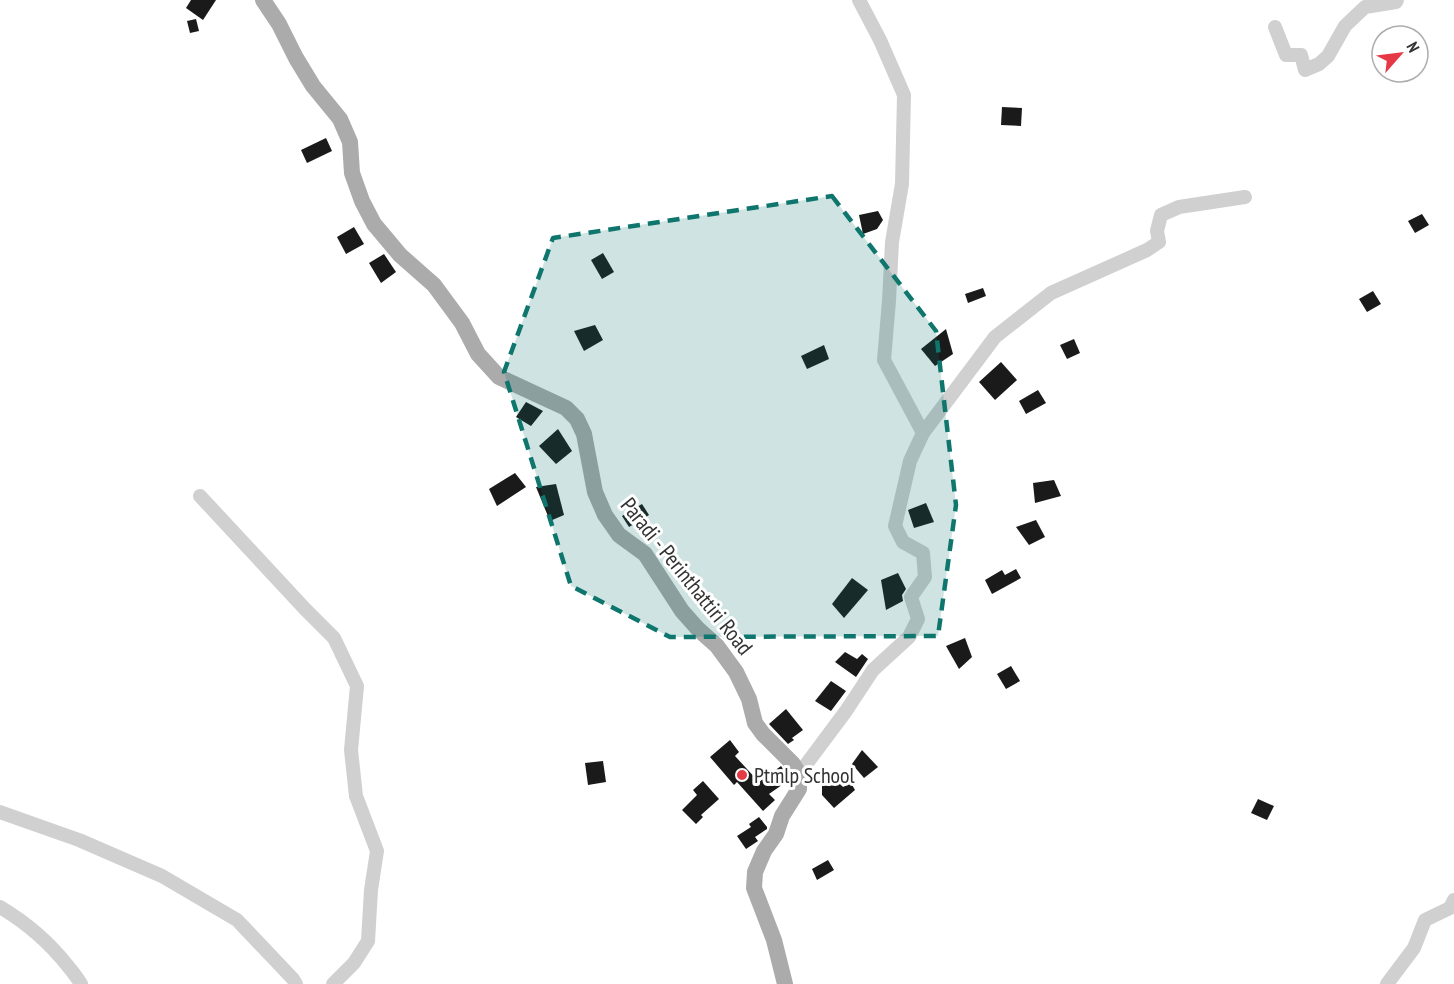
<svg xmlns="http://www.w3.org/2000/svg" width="1454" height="984" font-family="'PT Sans Narrow',sans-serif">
<rect width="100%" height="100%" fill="#fff"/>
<g fill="#1a1a1a">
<polygon points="191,0 216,0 203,20 186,8"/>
<polygon points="196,19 199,31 190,33 187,21"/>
<polygon points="1002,107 1022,108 1021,126 1001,125"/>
<polygon points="326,138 332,151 307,163 301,150"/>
<polygon points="878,211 883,220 877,229 863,234 859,215"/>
<polygon points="1422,214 1429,225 1415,233 1408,221"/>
<polygon points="354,227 364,244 346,254 337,237"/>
<polygon points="603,253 614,272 602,279 591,260"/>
<polygon points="384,254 396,272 381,283 369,263"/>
<polygon points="983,288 986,296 968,303 965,294"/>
<polygon points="1373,291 1381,304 1367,312 1359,299"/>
<polygon points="595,325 603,340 584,351 574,331"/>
<polygon points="946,329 953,354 935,366 921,349"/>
<polygon points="1074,339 1080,353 1067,359 1060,345"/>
<polygon points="824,345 829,359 807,369 801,356"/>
<polygon points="1001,362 1017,380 995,400 979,382"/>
<polygon points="1038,390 1046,403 1026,414 1019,401"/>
<polygon points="526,402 543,411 531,426 516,417"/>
<polygon points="558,429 572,451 556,464 539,446"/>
<polygon points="515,473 526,487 497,506 489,489"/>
<polygon points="1054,480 1061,496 1035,503 1033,483"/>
<polygon points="556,484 564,515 550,521 536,487"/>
<polygon points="926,503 934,522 914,528 908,510"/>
<polygon points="642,504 649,515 629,527 622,516"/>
<polygon points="1036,520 1045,537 1029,545 1016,527"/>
<polygon points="1016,569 1021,578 992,594 985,580 1002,570 1005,575"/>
<polygon points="898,573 906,589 902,595 903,601 886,610 881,580"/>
<polygon points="852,578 868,590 844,618 832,604"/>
<polygon points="965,638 972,657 959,669 946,646"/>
<polygon points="845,652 857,659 862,654 868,659 856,677 835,662"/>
<polygon points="1011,666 1020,681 1006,689 997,674"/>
<polygon points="831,681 846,691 831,711 815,701"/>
<polygon points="786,709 803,730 792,738 794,740 788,744 769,724"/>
<polygon points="730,740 739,752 735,756 759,782 781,766 789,777 789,780 769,794 775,800 763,811 737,782 734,785 710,757"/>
<polygon points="862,750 878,767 864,778 852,764"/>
<polygon points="603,761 606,782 588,785 585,763"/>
<polygon points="827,779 831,783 837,780 843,787 851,783 855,790 834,808 822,795 822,785"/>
<polygon points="703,781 719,799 701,815 703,817 696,824 682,810 697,795 693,790"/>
<polygon points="1258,799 1274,806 1267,820 1251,813"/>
<polygon points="759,817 767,827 767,829 755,837 758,841 746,849 737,836 751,827 749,824"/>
<polygon points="828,860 834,870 817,880 812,869"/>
</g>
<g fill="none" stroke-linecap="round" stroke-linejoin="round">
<g stroke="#d0d0d0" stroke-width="14">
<polyline points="1275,27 1286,55 1301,55 1305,70 1319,64 1328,56 1345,26 1365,7 1396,2 1397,0"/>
<polyline points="923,433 995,337 1051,293 1147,250 1159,242 1157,231 1161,215 1179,207 1245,197"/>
<polyline points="200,496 305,609 334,638 357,686 351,750 356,796 377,851 371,890 368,941 354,963 333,984"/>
<polyline points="799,774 846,711 873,670 909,637 918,619 911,597 925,577 923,553 903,542 895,526 910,461 923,433 884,360 889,301 892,242 902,184 904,95 880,40 859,0"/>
<polyline points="0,812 79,840 162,876 237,920 293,979 296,984"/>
<path d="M0,907C27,923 48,941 67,965C72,971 77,977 81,984"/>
<polyline points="1387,984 1414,948 1425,920 1450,908 1454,900"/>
</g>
<polyline stroke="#ababab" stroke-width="16" points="263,0 279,24 296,58 313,86 340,119 350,142 352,173 362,201 374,224 400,255 434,285 462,323 478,354 499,377 566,408 577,419 584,434 595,492 605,515 619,535 645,554 682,611 698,629 717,646 736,672 749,699 755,723 763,734 793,764 799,774 799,789 782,816 776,834 764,851 755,872 754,888 774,940 785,984"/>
</g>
<path fill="#0f766e" fill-opacity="0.2" stroke="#0f766e" stroke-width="4.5" stroke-dasharray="12 8" stroke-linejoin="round" d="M832,196L936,331L956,505L938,636L670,637L571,586L504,372L553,238Z"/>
<circle fill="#e63946" stroke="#fff" stroke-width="2" cx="742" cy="775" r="6"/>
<g text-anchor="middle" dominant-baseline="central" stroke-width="6" stroke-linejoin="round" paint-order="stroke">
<g font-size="22" fill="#333" stroke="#fff">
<text transform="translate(687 576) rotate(51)">Paradi - Perinthattiri Road</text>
</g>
<g font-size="22" fill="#333" stroke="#fff" text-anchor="start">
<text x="754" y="775">Ptmlp School</text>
</g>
</g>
<g transform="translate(1400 54) rotate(62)"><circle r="28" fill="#ffffff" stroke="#adadad" stroke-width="1.5"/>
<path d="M0-4.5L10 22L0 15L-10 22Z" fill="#e63946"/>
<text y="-9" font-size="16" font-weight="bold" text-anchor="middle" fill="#333333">N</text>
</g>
</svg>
